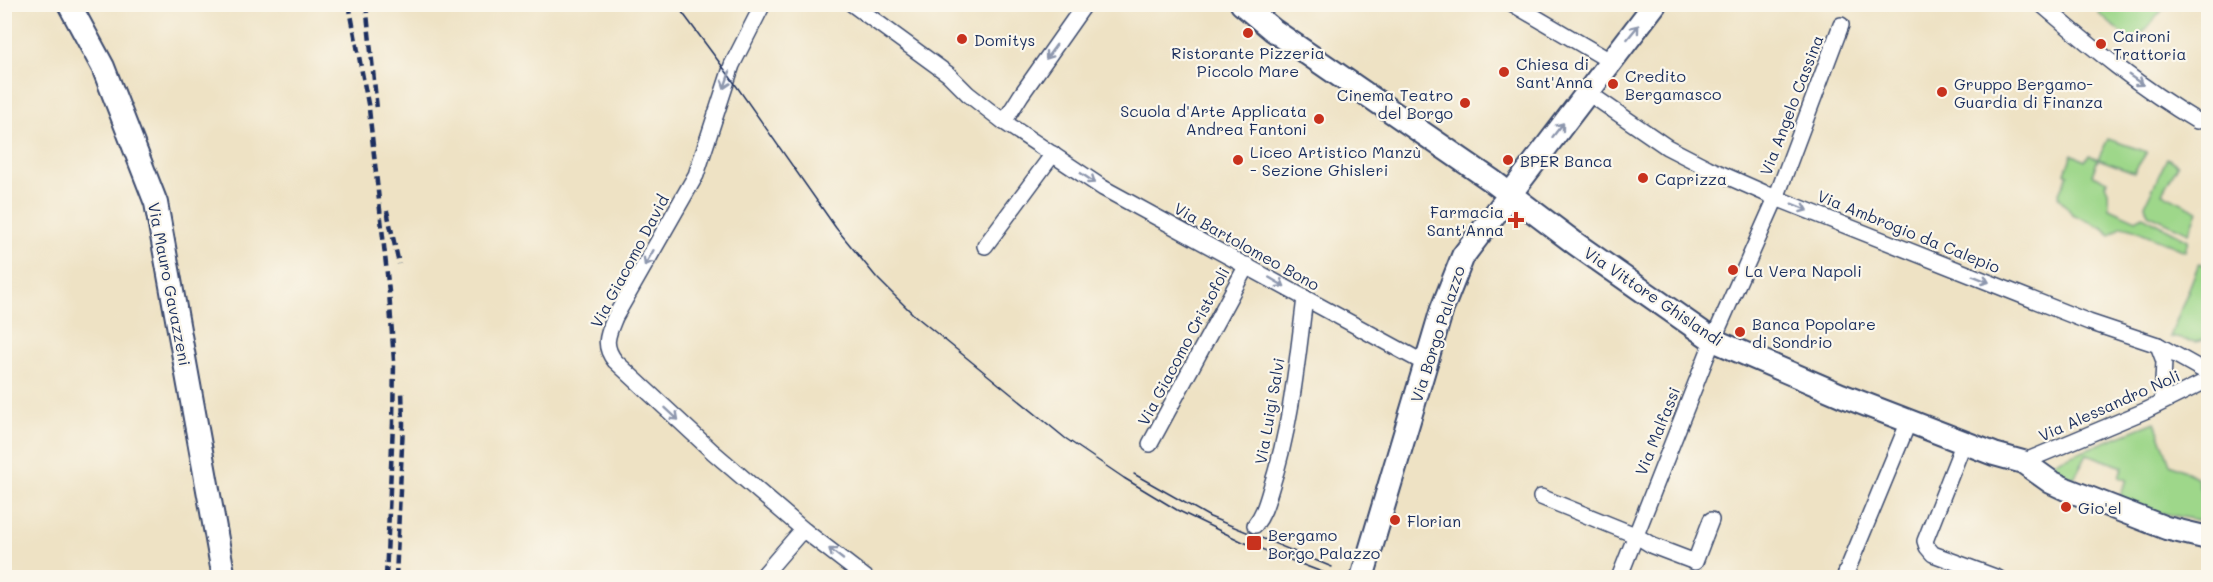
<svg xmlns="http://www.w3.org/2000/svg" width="2213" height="582" font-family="Mali,sans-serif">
<rect width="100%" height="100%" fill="#fbf7ec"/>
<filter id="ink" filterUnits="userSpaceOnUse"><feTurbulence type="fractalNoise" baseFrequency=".0167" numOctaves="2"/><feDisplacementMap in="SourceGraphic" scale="12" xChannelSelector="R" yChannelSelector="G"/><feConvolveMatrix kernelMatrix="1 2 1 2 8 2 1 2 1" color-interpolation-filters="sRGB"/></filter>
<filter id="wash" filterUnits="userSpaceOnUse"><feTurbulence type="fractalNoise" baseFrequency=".008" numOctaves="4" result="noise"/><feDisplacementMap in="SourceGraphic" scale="24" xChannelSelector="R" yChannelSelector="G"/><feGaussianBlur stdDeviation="1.35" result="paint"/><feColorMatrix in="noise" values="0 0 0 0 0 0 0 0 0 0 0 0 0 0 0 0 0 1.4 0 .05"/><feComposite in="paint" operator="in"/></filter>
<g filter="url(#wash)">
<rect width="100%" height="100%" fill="#eee2c4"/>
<g fill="#9ed78a" stroke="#5c8374" stroke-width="1.5">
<polygon points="2104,5 2104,4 2167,5 2133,43 2098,13"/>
<polygon points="2108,139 2147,152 2134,172 2098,159 2092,175 2108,181 2105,184 2108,191 2109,208 2136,220 2143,216 2188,240 2185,251 2131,228 2122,226 2110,235 2103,228 2072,214 2058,196 2068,174 2065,173 2072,154 2085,161 2089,155 2098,159"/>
<polygon points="2167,158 2178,165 2162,193 2198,211 2189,233 2148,214 2145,205"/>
<polygon points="2199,263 2208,266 2208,339 2196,342 2170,337"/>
<polygon points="2155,422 2170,464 2197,477 2199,487 2208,505 2208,522 2151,511 2119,498 2127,480 2119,477 2123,467 2087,454 2074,478 2054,471 2054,462"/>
</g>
</g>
<g filter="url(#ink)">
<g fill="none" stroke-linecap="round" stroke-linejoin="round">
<g stroke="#3b4a6d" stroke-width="18">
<g id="street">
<path d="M763,4L732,65L696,175L615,317C608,334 602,345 615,361L713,452L805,531L866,578"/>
<polyline points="852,4 948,74 968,94 1004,122 1103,188 1426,364"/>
<polyline points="1513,4 1610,61"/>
<path d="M2041,4C2091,47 2141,88 2197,121L2208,119"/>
<polyline points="1587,92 1667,147 1708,168 1776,198 2089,322 2158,345 2208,373"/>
<polyline points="1004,122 1021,95 1085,4"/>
<polyline points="985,246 1053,154"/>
<polyline points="2158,345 2164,361 2162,402"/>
<polyline points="1964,442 1925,541 1927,547 1933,554 1998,578"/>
<polyline points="1150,444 1247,265"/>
<polyline points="2023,462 2147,410 2208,380"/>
<polyline points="1541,497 1635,535 1653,546 1695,562 1711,520"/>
<path d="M1255,525C1264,514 1267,501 1271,488C1291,427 1297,362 1305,298"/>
<polyline points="761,578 798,535 805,531"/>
<polyline points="1619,578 1713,340 1776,198 1841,25"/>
<polyline points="1844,578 1909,421"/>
</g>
</g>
<g stroke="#3b4a6d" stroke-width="26">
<g id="secondary">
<polyline points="69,4 103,67 156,203 224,578"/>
<polyline points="1242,4 1273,30 1491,180 1576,244 1713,340 1841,395 1994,454 2023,462 2051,482 2066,489 2166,528 2208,538"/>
<polyline points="1362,578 1442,309 1463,256 1655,4"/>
</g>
</g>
<use href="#street" stroke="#fff" stroke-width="15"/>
<use href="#secondary" stroke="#fff" stroke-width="22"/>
<g stroke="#1b2f5e" stroke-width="1.5">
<polyline points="676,4 728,74 836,228 877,278 913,314 1065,438 1124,478 1177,510 1243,542 1335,577"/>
<polyline points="1134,474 1210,517 1332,567"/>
</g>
<g stroke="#1b2f5e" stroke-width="4.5" stroke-dasharray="9 4.5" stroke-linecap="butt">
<polyline points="349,4 369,109 389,292 394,361 393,423 386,578"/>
<polyline points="366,4 377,109"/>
<polyline points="387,211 399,264"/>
<polyline points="396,578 403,424 402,390"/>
</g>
</g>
<defs><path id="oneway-shaft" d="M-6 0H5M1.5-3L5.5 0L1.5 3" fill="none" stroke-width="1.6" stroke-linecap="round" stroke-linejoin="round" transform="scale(1.5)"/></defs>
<g stroke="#8d97ae">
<use href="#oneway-shaft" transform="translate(1633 32) rotate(-51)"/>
<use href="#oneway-shaft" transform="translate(1051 52) rotate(126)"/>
<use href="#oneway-shaft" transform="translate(727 80) rotate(109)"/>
<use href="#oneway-shaft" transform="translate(2136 80) rotate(35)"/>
<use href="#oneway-shaft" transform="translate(1558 130) rotate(-52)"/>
<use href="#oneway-shaft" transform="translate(1088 178) rotate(34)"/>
<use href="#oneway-shaft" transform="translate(1800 207) rotate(22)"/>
<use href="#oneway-shaft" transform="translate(649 258) rotate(120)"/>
<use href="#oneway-shaft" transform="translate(1981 279) rotate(22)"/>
<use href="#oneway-shaft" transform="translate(1277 282) rotate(30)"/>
<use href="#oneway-shaft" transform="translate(672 414) rotate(43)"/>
<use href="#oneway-shaft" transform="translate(836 554) rotate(-142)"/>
</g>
</g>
<g fill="#c8321e" stroke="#fbf7ec" stroke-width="2">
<circle cx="1248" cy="33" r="6"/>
<circle cx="962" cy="39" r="6"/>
<circle cx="2101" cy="44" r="6"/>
<circle cx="1504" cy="72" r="6"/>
<circle cx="1613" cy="84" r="6"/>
<circle cx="1942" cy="92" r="6"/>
<circle cx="1465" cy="103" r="6"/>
<circle cx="1319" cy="119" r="6"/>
<circle cx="1238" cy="160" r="6"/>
<circle cx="1508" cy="160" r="6"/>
<circle cx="1643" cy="178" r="6"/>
<path d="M1513 211h6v6h6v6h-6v6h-6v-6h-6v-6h6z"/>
<circle cx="1733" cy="270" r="6"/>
<circle cx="1740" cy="332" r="6"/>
<circle cx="2066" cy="507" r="6"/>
<circle cx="1395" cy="520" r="6"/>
<rect x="1246" y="535" width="16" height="16" rx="3"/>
</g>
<g text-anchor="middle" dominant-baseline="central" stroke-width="4.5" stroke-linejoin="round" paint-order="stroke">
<g font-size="16" fill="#1b2f5e" stroke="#fbf7ec" text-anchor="start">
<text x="2113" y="35">Caironi<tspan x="2113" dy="18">Trattoria</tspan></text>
<text x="974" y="39">Domitys</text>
<text x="1248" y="52" text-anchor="middle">Ristorante Pizzeria<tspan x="1248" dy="18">Piccolo Mare</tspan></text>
<text x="1516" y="63">Chiesa di<tspan x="1516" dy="18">Sant'Anna</tspan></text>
<text x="1625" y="75">Credito<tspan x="1625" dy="18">Bergamasco</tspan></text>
<text x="1954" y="83">Gruppo Bergamo-<tspan x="1954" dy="18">Guardia di Finanza</tspan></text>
<text x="1453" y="94" text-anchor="end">Cinema Teatro<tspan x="1453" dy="18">del Borgo</tspan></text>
<text x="1307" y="110" text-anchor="end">Scuola d'Arte Applicata<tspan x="1307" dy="18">Andrea Fantoni</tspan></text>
<text x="1250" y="151">Liceo Artistico Manzù<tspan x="1250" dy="18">- Sezione Ghisleri</tspan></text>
<text x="1520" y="160">BPER Banca</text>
<text x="1655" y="178">Caprizza</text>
<text x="1504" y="211" text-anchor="end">Farmacia<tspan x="1504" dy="18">Sant'Anna</tspan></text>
<text x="1745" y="270">La Vera Napoli</text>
<text x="1752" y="323">Banca Popolare<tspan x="1752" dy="18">di Sondrio</tspan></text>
<text x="2078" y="507">Gio'el</text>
<text x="1407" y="520">Florian</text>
<text x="1268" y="534">Bergamo<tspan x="1268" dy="18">Borgo Palazzo</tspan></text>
</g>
<g font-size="16" fill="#1b2f5e" stroke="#fbf7ec">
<text transform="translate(1791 105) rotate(-69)">Via Angelo Cassina</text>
<text transform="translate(1909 231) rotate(22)">Via Ambrogio da Calepio</text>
<text transform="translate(1247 246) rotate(29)">Via Bartolomeo Bono</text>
<text transform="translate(629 261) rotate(-62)">Via Giacomo David</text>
<text transform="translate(170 284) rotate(79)">Via Mauro Gavazzeni</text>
<text transform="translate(1654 296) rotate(34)">Via Vittore Ghislandi</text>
<text transform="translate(1437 334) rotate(-72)">Via Borgo Palazzo</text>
<text transform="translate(1183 346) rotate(-62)">Via Giacomo Cristofoli</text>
<text transform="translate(2109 405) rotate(-24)">Via Alessandro Noli</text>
<text transform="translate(1269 411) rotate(-80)">Via Luigi Salvi</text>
<text transform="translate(1657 431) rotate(-68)">Via Malfassi</text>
</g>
</g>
<rect width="2213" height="582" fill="none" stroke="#fbf7ec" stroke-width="24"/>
</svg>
